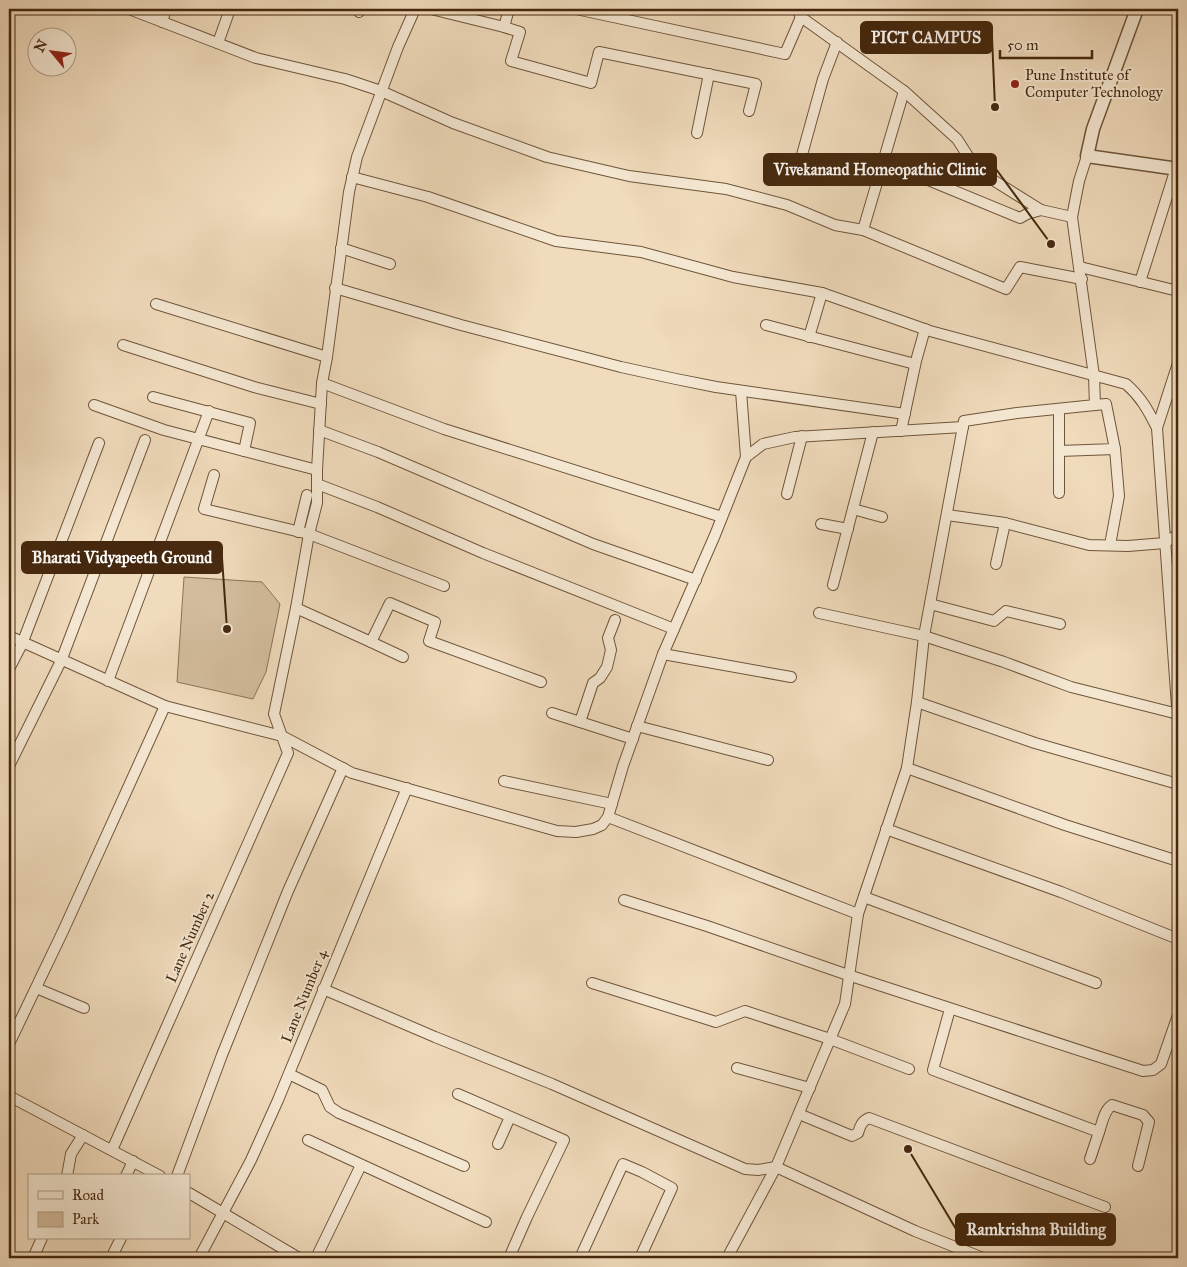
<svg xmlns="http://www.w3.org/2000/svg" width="1187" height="1267" font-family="'IM FELL Great Primer',serif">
<rect width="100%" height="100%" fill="#f0dbbc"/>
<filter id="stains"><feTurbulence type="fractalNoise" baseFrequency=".004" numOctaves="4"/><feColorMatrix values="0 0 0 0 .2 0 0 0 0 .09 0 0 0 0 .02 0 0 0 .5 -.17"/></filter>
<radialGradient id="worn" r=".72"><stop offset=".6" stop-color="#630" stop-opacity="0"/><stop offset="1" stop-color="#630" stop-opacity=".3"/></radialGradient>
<polygon fill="#d3bd9e" stroke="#8c7256" points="184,577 262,582 280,604 266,672 253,699 177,682"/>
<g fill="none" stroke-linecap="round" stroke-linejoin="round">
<g stroke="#70553a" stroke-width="12">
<g id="minor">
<polyline points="129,9 256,58 345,79 381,91 453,123 547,157 629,176 726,189 787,205 835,225 863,230 1006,289 1020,267 1082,279"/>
<polyline points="431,9 504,27 509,9"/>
<polyline points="576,9 785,54 801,17"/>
<polyline points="759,9 761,9"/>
<polyline points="797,9 801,17 904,91 957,139 977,170 1041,210 1072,217"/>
<polyline points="359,12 360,9"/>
<polyline points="162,22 166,9"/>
<polyline points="504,27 520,32 511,61 591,83 599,52 756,84 749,111"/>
<polyline points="218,43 230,9"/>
<polyline points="697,133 709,74"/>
<polyline points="882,161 1020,218 1027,214 1041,210"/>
<polyline points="800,162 823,79 837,42"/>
<path d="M352,177L428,197L556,241L641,252L733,277L822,293L930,331L1126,384C1141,397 1148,410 1157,428L1178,720"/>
<polyline points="863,230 904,91"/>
<polyline points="341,248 390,264"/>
<polyline points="1080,267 1178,291"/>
<polyline points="1140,282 1176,168"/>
<polyline points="335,288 461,325 621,367 676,379 716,387 905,414"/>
<polyline points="156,304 327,357"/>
<polyline points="766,325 915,364"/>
<polyline points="809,337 822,293"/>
<polyline points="123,345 254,387 321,404"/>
<polyline points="322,383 444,429 722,517"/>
<polyline points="741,391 746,457"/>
<polyline points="153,397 250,423 244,451"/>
<polyline points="94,405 164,430 317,470"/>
<polyline points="1059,410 1059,493"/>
<polyline points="1157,428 1178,363"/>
<polyline points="319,430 378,452 593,544 696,580"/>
<polyline points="901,431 916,361 925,329"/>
<polyline points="1059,451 1115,449 1106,404 1095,405"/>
<polyline points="214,475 204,509 309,534 444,586"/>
<polyline points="317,484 377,507 483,553 674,629"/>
<polyline points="787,494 802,436"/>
<polyline points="853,509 882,517"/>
<polyline points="947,515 1005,523 1089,545 1128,546 1165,543 1178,534"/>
<polyline points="821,524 848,529"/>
<polyline points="298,532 307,495"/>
<polyline points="1110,545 1119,496 1115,449"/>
<polyline points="996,564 1005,523"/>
<polyline points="833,585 873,432"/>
<polyline points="930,604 994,621 1006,611 1060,624"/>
<polyline points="296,608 371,642 390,603 435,622 429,641 541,682"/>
<polyline points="819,613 924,636 1004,662 1071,687 1178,714"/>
<polyline points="9,636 165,706 282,736 352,773 557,831 576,832 593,829 602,825 608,817 623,766 663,654 715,535 746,457 763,444 795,437 963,427"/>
<polyline points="371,642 403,657"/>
<polyline points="663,654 791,677"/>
<polyline points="9,669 22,644 99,443"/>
<polyline points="108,681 209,411"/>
<polyline points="917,702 1035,743 1178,784"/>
<polyline points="552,713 633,739"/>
<polyline points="580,722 593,683 600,678 607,667 611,650 608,638 615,620"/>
<polyline points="637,726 768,760"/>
<polyline points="9,766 61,661 145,440"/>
<polyline points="907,768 1065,825 1178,861"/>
<polyline points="504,781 612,804"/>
<polyline points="608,817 858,914"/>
<polyline points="886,829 1061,892 1178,939"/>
<polyline points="864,897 1096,983"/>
<polyline points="624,900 707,926 848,975 1143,1071 1153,1070 1161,1064 1178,1015"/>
<polyline points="592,983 716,1022 745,1011 830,1039 909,1069"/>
<polyline points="36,988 84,1008"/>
<polyline points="323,989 435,1037 552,1084 745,1169 758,1170 776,1167 915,1231 983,1258"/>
<path d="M950,1009L933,1070L1099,1132C1102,1124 1104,1110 1112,1105L1143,1115L1149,1122L1138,1166"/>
<polyline points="9,1044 64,929 165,706"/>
<polyline points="737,1068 810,1088"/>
<polyline points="289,1074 322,1090 330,1107 339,1113 464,1166"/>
<polyline points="458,1094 564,1140 527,1217 509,1258"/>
<polyline points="9,1096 160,1176"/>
<path d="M799,1114L852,1136L858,1133C860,1126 862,1121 869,1118L1105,1207"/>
<polyline points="308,1140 486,1222"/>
<polyline points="498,1144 510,1117"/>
<polyline points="112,1150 288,753 274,714 296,608 309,534 317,503 317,470 322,383 327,357 349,192 357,157 398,47 415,9"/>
<polyline points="1090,1159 1099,1132"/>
<polyline points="67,1176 71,1154 83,1135"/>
<polyline points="126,1176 133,1161"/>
<polyline points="177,1176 222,1055 288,891 343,768"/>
<polyline points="189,1193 299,1258"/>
<polyline points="33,1258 42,1238"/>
<polyline points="111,1258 121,1238"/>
<polyline points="199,1258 251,1160 278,1100 407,788"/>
<polyline points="316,1258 361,1165"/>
<polyline points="580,1258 623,1164 642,1172 672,1188 640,1258"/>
<polyline points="727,1258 776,1167 845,1004 858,914 907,768 917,702 924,636 964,421 1017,413 1095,405 1094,376 1072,217 1079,181 1087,156"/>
</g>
</g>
<g stroke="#70553a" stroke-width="15">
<polyline id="tertiary" points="1137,9 1093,129 1087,156 1178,169"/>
</g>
<use href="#minor" stroke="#f5e8d3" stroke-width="10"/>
<use href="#tertiary" stroke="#f5e8d3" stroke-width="12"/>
</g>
<circle fill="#8f2418" stroke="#f5e8d3" stroke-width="2" cx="1015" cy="84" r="5"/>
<g text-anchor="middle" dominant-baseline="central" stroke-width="4" stroke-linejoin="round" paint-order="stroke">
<g font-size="15" fill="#45280e" stroke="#f5e8d3" text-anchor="start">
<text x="1025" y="75">Pune Institute of<tspan x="1025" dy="17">Computer Technology</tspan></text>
</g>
<g font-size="15" fill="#45280e" stroke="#f5e8d3">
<text transform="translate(190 937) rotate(-66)">Lane Number 2</text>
<text transform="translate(304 996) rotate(-68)">Lane Number 4</text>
</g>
</g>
<path fill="none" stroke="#45280e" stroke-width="2" d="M995 107L992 37M1051 244L996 169M227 629L222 558M908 1149L956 1229"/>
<g fill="#45280e" stroke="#f5e8d3" stroke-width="2">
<circle cx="995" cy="107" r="5"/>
<circle cx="1051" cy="244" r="5"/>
<circle cx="227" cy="629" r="5"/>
<circle cx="908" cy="1149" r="5"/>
</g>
<g fill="#45280e" stroke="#45280e" stroke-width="2">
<rect x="861" y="22" width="131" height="31" rx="5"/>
<rect x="764" y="154" width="232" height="31" rx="5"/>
<rect x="22" y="542" width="200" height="31" rx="5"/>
<rect x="956" y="1214" width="159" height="31" rx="5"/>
</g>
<g font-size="16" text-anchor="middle" font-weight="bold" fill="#fff">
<text x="926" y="43">PICT CAMPUS</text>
<text x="880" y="175">Vivekanand Homeopathic Clinic</text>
<text x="122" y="563">Bharati Vidyapeeth Ground</text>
<text x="1036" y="1235">Ramkrishna Building</text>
</g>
<rect width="1187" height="1267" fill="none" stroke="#f0dbbc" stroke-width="30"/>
<rect x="10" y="10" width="1167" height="1247" fill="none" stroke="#45280e" stroke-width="2.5"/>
<rect x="15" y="15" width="1157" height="1237" fill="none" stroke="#45280e"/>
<rect x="28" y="1174" width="162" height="65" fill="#f5e8d3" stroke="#af9b84"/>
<rect x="38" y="1191" width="25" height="8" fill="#f5e8d3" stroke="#af9b84"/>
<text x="72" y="1200" font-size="15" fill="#45280e">Road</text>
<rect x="38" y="1212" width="25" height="15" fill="#d3bd9e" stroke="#af9b84"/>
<text x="72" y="1224" font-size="15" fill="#45280e">Park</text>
<g transform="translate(52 52) rotate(299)"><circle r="24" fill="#f5e8d3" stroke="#af9b84"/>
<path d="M0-4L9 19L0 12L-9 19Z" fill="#8f2418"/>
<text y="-8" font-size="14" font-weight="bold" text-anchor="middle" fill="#45280e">N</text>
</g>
<path d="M1000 50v8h92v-8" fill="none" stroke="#45280e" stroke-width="2.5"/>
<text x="1007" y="50" font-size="15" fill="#45280e" stroke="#f5e8d3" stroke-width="4" paint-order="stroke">50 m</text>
<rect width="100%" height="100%" filter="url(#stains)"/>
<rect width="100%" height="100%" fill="url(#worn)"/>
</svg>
